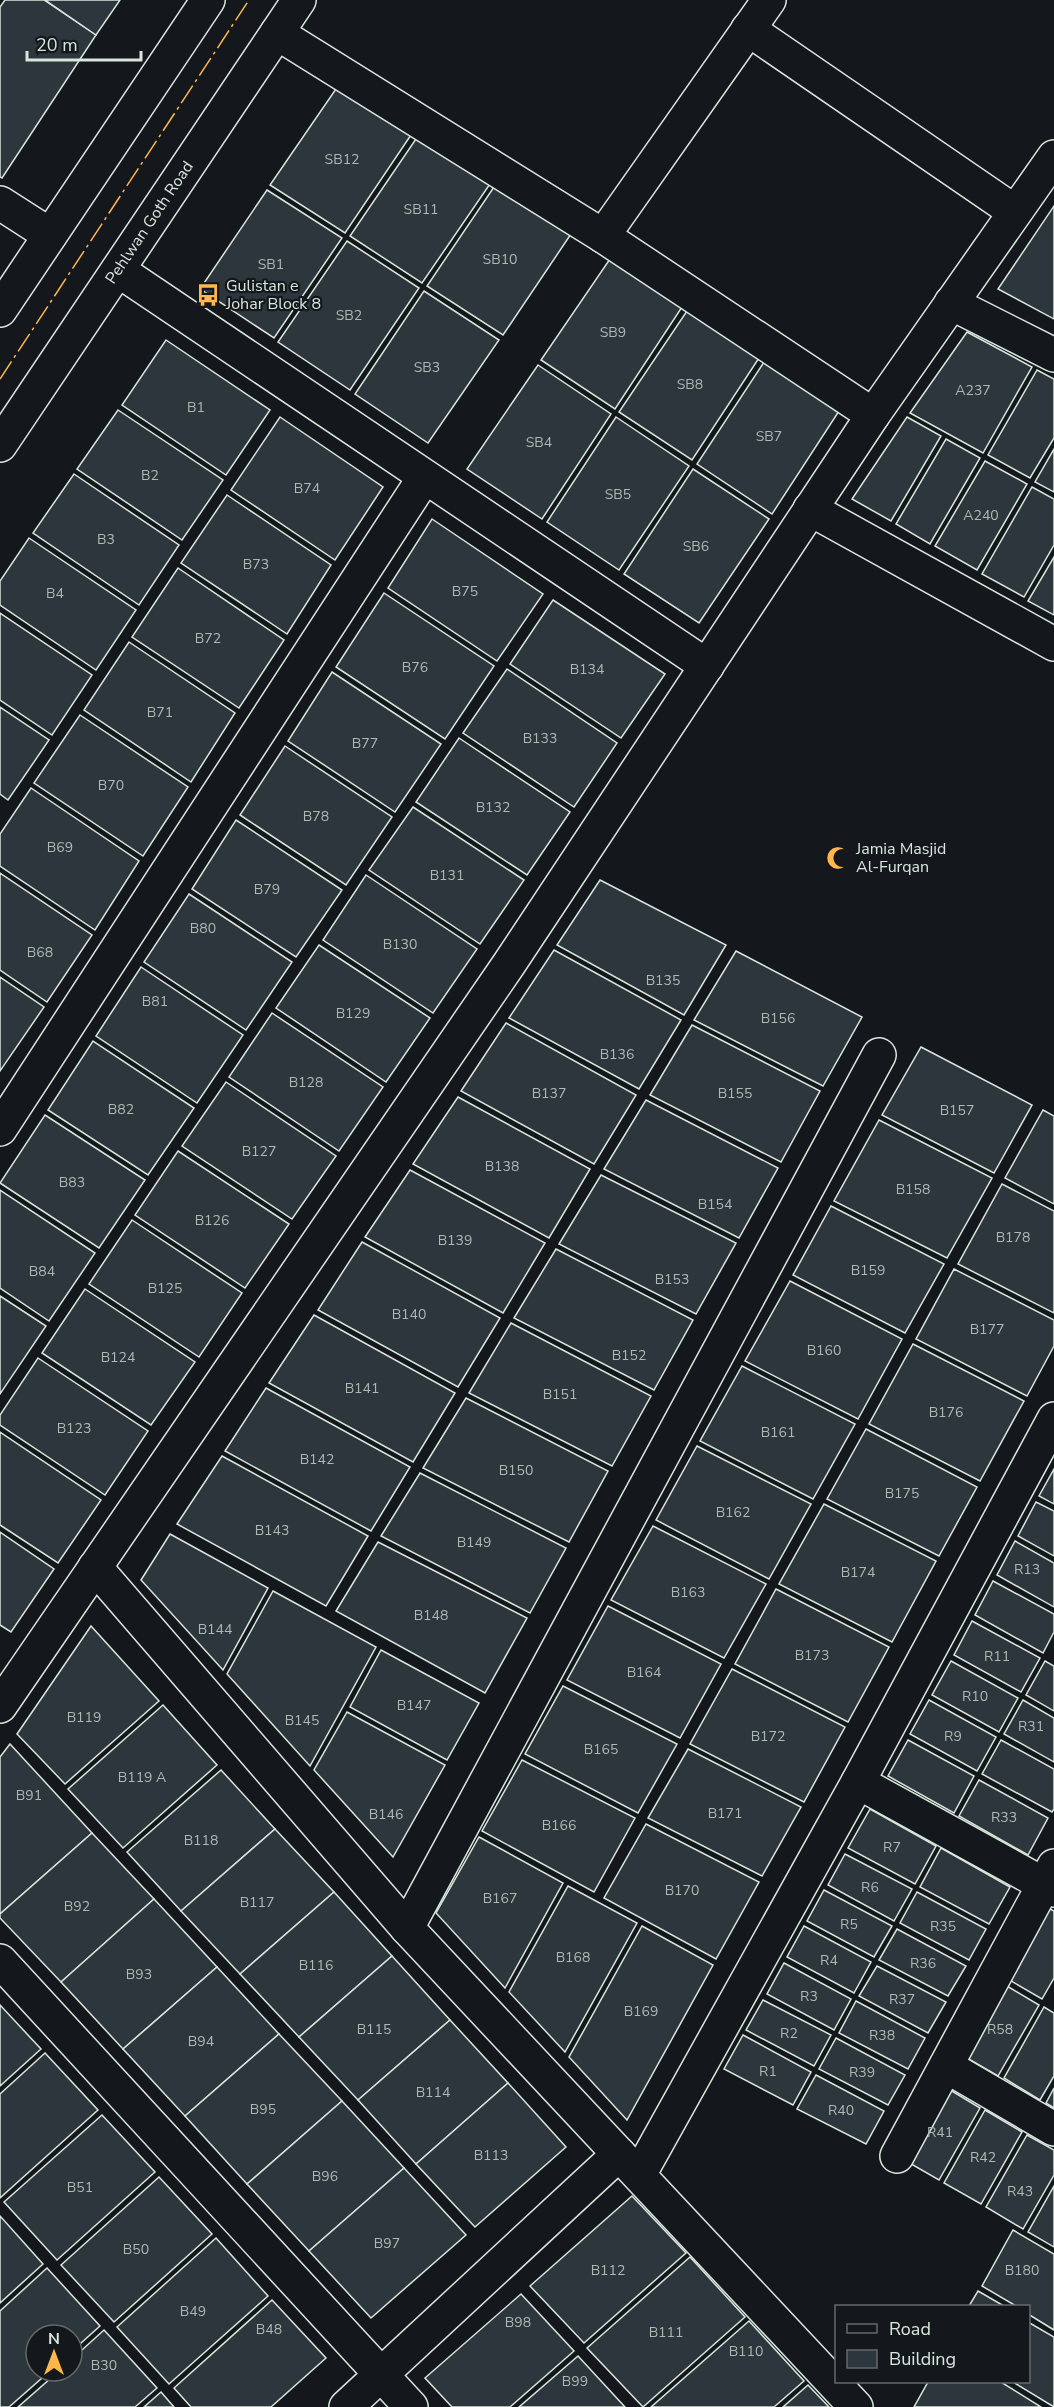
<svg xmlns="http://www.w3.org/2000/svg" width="1054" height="2407" font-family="'Nunito Sans',sans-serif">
<rect width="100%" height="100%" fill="#14181c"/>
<g fill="#2c363c" stroke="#d8e6dc" stroke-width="1.5">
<polygon points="5,0 44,0 96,35 2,178 0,177 0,7"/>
<polygon points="45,0 120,0 96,35"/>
<polygon points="338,86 413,132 345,233 270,185"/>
<polygon points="418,136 492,181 422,283 350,236"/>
<polygon points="496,184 573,231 503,335 427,286"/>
<polygon points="267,190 342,238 274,338 200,289"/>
<polygon points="1054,206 1054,319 998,289"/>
<polygon points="347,241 419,288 350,390 278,342"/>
<polygon points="612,256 684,304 615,409 541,360"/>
<polygon points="424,291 499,340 428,443 355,394"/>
<polygon points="689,308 761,355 692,460 619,412"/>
<polygon points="967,332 1032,367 983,453 910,413"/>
<polygon points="166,340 270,410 226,475 122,405"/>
<polygon points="766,359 841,408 772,514 697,464"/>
<polygon points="538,365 611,414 542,519 467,469"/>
<polygon points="1037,370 1054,379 1054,438 1030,478 988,455"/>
<polygon points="118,410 223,480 182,540 77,469"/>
<polygon points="280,417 383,487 335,560 231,490"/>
<polygon points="616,417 689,466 619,570 547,522"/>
<polygon points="907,417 941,436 891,521 852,499"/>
<polygon points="946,439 980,458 930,544 896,524"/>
<polygon points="1054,449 1054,492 1035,482"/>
<polygon points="985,461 1027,484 977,570 935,546"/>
<polygon points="693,469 769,519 699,623 624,574"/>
<polygon points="74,474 179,545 139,605 33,533"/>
<polygon points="1032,487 1054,499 1054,545 1024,597 982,574"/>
<polygon points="227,495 331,565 287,634 181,563"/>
<polygon points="432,519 543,594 497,661 388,588"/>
<polygon points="29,538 136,610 96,670 0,605 0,581"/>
<polygon points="1054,557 1054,615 1028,601"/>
<polygon points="178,568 284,640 239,708 132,637"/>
<polygon points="384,593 494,666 445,739 336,667"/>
<polygon points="553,600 665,674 621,738 510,664"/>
<polygon points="0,613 92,675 52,735 0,700"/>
<polygon points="129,642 235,713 191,782 84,710"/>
<polygon points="507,669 617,743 574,807 463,733"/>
<polygon points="332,672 441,744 395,812 288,741"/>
<polygon points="0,707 49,740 8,800 0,794"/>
<polygon points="80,715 188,787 143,856 34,783"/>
<polygon points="459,738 570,812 527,875 416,802"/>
<polygon points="285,746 392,817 346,885 240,815"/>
<polygon points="31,788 139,861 95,930 0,866 0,834"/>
<polygon points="413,807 524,880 480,944 369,870"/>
<polygon points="236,820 342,890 296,957 192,889"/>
<polygon points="0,873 92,935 47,1002 0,970"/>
<polygon points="366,875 477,949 433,1013 323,940"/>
<polygon points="600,880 726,945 684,1015 557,945"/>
<polygon points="189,894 292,962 246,1030 144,962"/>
<polygon points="319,945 430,1018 386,1082 276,1008"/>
<polygon points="554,950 681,1020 639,1089 509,1018"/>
<polygon points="736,951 862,1017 823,1086 694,1020"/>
<polygon points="141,967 243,1035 197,1103 96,1036"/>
<polygon points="0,977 44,1007 0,1071"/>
<polygon points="272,1013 383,1087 339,1151 229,1077"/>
<polygon points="506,1023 636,1095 594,1164 461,1091"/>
<polygon points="692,1025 820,1091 781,1162 650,1095"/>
<polygon points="93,1041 194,1108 148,1175 48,1110"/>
<polygon points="921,1047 1032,1105 994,1173 882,1115"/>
<polygon points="226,1082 336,1156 292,1219 182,1146"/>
<polygon points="458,1097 590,1169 549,1238 413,1164"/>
<polygon points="646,1100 778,1168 739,1238 604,1169"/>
<polygon points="1043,1110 1054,1116 1054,1204 1005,1178"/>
<polygon points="45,1115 145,1180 99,1248 0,1183"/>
<polygon points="879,1120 992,1178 947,1258 834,1201"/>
<polygon points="178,1151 289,1224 245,1288 135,1215"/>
<polygon points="410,1170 545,1243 503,1313 365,1237"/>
<polygon points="601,1175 736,1243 696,1314 559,1244"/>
<polygon points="1002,1184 1054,1211 1054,1313 958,1264"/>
<polygon points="0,1190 95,1253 49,1321 0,1288"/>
<polygon points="831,1206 944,1264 905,1333 793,1275"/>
<polygon points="132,1220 242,1293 199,1357 89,1284"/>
<polygon points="362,1242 500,1318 458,1387 318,1310"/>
<polygon points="556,1249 693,1320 654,1390 514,1318"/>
<polygon points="954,1269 1054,1320 1054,1346 1027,1396 916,1339"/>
<polygon points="790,1281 902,1339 858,1419 745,1361"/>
<polygon points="85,1289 195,1362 151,1425 42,1353"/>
<polygon points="0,1296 46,1326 0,1394"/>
<polygon points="314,1315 455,1393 413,1462 269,1383"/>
<polygon points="511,1323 651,1396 612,1466 469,1393"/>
<polygon points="913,1344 1024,1401 980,1481 869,1424"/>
<polygon points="38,1358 148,1431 105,1495 0,1425 0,1415"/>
<polygon points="742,1366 855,1424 813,1499 700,1441"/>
<polygon points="266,1388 410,1467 371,1531 225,1451"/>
<polygon points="466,1398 608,1471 569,1542 423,1468"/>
<polygon points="866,1429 977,1487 939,1556 827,1499"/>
<polygon points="0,1432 101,1500 58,1563 0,1525"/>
<polygon points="697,1446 811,1504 769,1579 656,1520"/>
<polygon points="222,1456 368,1536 326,1606 177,1524"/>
<polygon points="1054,1469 1054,1504 1039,1496"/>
<polygon points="420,1473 566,1548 530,1613 381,1536"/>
<polygon points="1036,1502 1054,1511 1054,1556 1018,1536"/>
<polygon points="824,1504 936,1561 892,1642 779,1584"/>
<polygon points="653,1526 766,1584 724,1658 611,1600"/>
<polygon points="0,1532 54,1569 11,1632 0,1625"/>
<polygon points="170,1534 268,1588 223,1670 141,1580"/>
<polygon points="1015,1541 1054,1563 1054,1607 997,1575"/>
<polygon points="378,1542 527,1618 485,1693 336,1611"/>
<polygon points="993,1581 1054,1614 1054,1632 1043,1653 975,1615"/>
<polygon points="776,1589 889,1647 848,1722 735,1664"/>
<polygon points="273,1591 376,1647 310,1766 227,1674"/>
<polygon points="608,1606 721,1664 680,1738 567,1680"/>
<polygon points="972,1621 1040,1658 1021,1692 954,1655"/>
<polygon points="91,1626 159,1701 65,1784 17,1734"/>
<polygon points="381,1650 479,1703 447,1760 350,1707"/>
<polygon points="951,1661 1018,1698 999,1732 932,1695"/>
<polygon points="1045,1661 1054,1666 1054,1711 1026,1695"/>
<polygon points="732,1669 845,1727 804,1802 690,1744"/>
<polygon points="563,1686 677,1744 638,1813 525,1754"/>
<polygon points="929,1700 996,1737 977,1771 910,1734"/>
<polygon points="1023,1700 1054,1718 1054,1762 1004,1734"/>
<polygon points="163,1705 217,1765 123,1848 68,1789"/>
<polygon points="347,1712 445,1765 393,1857 314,1770"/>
<polygon points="908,1740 974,1776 954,1813 888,1776"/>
<polygon points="1001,1740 1054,1769 1054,1809 1052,1812 982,1774"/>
<polygon points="10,1744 92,1833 0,1914 0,1757"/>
<polygon points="688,1749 801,1807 762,1876 648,1818"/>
<polygon points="522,1760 635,1818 594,1892 482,1831"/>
<polygon points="221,1770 275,1829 181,1911 127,1852"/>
<polygon points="979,1780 1048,1818 1028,1855 959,1816"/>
<polygon points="870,1809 936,1846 915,1884 848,1848"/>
<polygon points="646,1824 759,1882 716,1959 604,1898"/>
<polygon points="275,1829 334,1892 240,1974 181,1911"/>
<polygon points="92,1833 154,1899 61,1982 0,1918 0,1914"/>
<polygon points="479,1837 563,1883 505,1988 436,1913"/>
<polygon points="941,1848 1010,1887 989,1924 920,1887"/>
<polygon points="845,1854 912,1889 894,1921 828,1885"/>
<polygon points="568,1886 637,1923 565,2052 509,1992"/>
<polygon points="824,1890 892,1926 874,1957 807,1921"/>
<polygon points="334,1892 392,1956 299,2037 240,1974"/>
<polygon points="917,1892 986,1929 969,1960 900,1923"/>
<polygon points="154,1899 217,1967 123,2049 61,1982"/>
<polygon points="1048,1908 1054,1911 1054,1978 1042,1999 1006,1978"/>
<polygon points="642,1926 713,1965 627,2120 569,2057"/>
<polygon points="804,1926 871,1962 854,1993 787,1957"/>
<polygon points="897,1929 966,1966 948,1996 879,1960"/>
<polygon points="392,1956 450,2020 358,2100 299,2037"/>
<polygon points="784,1963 851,1999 834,2030 767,1994"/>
<polygon points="877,1966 946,2002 928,2033 859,1996"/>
<polygon points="217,1967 279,2034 185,2116 123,2049"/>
<polygon points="1002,1983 1039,2005 998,2076 960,2054"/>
<polygon points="763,2000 831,2035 814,2066 746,2030"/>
<polygon points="856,2001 925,2038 908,2069 839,2033"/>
<polygon points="0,2005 41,2049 0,2086"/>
<polygon points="1044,2007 1054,2013 1054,2076 1040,2100 1004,2078"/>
<polygon points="450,2020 508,2083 416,2164 358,2100"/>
<polygon points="279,2034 342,2101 247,2184 185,2116"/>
<polygon points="743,2035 811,2072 793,2105 724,2069"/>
<polygon points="836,2038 905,2075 888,2105 819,2069"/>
<polygon points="45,2053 98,2110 0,2198 0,2094"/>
<polygon points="816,2075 884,2111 866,2144 797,2109"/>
<polygon points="508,2083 566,2147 475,2227 416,2164"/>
<polygon points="942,2085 980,2108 939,2180 899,2157"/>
<polygon points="1054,2088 1054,2108 1046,2103"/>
<polygon points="342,2101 404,2168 309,2251 247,2184"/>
<polygon points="985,2110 1022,2132 981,2204 944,2183"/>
<polygon points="102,2115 155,2172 57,2260 4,2202"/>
<polygon points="1027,2135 1054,2150 1054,2175 1023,2229 986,2207"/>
<polygon points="404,2168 466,2235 371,2318 309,2251"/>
<polygon points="159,2177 212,2234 114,2322 61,2265"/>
<polygon points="1054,2186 1054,2247 1028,2232"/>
<polygon points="632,2196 686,2253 584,2343 530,2286"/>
<polygon points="0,2216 43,2264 0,2303"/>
<polygon points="1013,2230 1054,2254 1054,2330 1028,2314 1028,2306 1016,2306 982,2286"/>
<polygon points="216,2238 268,2296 169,2384 117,2327"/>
<polygon points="690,2257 745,2317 643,2407 587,2348"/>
<polygon points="47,2268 100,2326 72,2351 72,2335 36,2335 36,2371 50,2371 9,2407 0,2407 0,2311"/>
<polygon points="978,2291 1004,2306 969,2306"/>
<polygon points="521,2294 574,2351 510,2407 452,2407 425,2378"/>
<polygon points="272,2300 326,2358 271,2407 191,2407 174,2388"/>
<polygon points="749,2321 804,2381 774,2407 651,2407"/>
<polygon points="1028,2322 1054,2337 1054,2407 1013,2382 1028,2382"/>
<polygon points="104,2330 157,2388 135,2407 18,2407 59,2371 72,2371 72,2359"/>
<polygon points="578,2356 625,2407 519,2407"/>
<polygon points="928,2382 1001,2382 1041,2407 914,2407"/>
<polygon points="808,2385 829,2407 783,2407"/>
<polygon points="161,2392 174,2407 144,2407"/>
</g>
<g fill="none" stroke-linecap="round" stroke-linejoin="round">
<g stroke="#d8e6dc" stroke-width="36">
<g id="street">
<polyline points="748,29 1015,212"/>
<polyline points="277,33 603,236 873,415"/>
<polyline points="0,203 50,235"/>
<polyline points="603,236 769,0"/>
<polyline points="118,270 707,666"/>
<polyline points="951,303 1054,355"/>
<polyline points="810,509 1054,644"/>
<polyline points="0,1129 424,478"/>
<polyline points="95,1567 407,1928 856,2407"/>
<polyline points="0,1706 509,964 873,415 1054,157"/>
<polyline points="858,1782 1054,1890"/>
<polyline points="407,1928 879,1055"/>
<polyline points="0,1961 411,2407"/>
<polyline points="946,2066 1054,2129"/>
<polyline points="897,2156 1054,1866"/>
<polyline points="639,2175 858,1782 1054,1419"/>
<polyline points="346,2407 619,2154"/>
</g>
</g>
<g stroke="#d8e6dc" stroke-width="36">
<g id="secondary">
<polyline points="0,310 208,0"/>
<path id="s1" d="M0,445L299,0"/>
</g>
</g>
<use href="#street" stroke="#14181c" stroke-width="33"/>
<use href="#secondary" stroke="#14181c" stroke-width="33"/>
<polyline stroke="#ffb74d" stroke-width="1.5" stroke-dasharray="21 4.5 3 4.5" stroke-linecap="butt" points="0,379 249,0"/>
</g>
<defs>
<g id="bus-bare" transform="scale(1.8)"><path d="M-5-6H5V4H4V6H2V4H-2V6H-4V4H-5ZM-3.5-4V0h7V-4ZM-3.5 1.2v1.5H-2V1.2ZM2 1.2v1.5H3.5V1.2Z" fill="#ffb74d" stroke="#14181c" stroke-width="2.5" paint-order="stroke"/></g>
<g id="mosque-bare" transform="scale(1.8)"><path d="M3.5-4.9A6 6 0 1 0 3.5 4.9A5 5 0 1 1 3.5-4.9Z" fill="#ffb74d" stroke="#14181c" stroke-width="2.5" paint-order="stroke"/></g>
</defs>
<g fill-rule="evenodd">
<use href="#bus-bare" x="208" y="295"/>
<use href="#mosque-bare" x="838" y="858"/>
</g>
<g text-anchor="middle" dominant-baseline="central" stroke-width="4.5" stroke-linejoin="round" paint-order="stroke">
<g font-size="14" fill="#adbab4">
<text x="342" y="159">SB12</text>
<text x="421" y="209">SB11</text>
<text x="500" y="259">SB10</text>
<text x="271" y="264">SB1</text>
<text x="349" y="315">SB2</text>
<text x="613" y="332">SB9</text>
<text x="427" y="367">SB3</text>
<text x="690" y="384">SB8</text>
<text x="973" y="390">A237</text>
<text x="196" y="407">B1</text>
<text x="769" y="436">SB7</text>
<text x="539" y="442">SB4</text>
<text x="150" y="475">B2</text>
<text x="307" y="488">B74</text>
<text x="618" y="494">SB5</text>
<text x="981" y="515">A240</text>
<text x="106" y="539">B3</text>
<text x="696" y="546">SB6</text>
<text x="256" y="564">B73</text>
<text x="465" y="591">B75</text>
<text x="55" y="593">B4</text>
<text x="208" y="638">B72</text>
<text x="415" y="667">B76</text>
<text x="587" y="669">B134</text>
<text x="160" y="712">B71</text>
<text x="540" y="738">B133</text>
<text x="365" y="743">B77</text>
<text x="111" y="785">B70</text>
<text x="493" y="807">B132</text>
<text x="316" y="816">B78</text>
<text x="60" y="847">B69</text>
<text x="447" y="875">B131</text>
<text x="267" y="889">B79</text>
<text x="203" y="928">B80</text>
<text x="400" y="944">B130</text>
<text x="40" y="952">B68</text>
<text x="663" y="980">B135</text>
<text x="155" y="1001">B81</text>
<text x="353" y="1013">B129</text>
<text x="778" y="1018">B156</text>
<text x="617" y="1054">B136</text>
<text x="306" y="1082">B128</text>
<text x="549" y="1093">B137</text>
<text x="735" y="1093">B155</text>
<text x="121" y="1109">B82</text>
<text x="957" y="1110">B157</text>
<text x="259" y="1151">B127</text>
<text x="502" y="1166">B138</text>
<text x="72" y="1182">B83</text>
<text x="913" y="1189">B158</text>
<text x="715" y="1204">B154</text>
<text x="212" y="1220">B126</text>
<text x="1013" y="1237">B178</text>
<text x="455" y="1240">B139</text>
<text x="868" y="1270">B159</text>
<text x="42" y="1271">B84</text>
<text x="672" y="1279">B153</text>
<text x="165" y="1288">B125</text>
<text x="409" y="1314">B140</text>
<text x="987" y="1329">B177</text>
<text x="824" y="1350">B160</text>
<text x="629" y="1355">B152</text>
<text x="118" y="1357">B124</text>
<text x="362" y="1388">B141</text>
<text x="560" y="1394">B151</text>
<text x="946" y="1412">B176</text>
<text x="74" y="1428">B123</text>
<text x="778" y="1432">B161</text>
<text x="317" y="1459">B142</text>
<text x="516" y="1470">B150</text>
<text x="902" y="1493">B175</text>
<text x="733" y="1512">B162</text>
<text x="272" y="1530">B143</text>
<text x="474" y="1542">B149</text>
<text x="1027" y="1569">R13</text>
<text x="858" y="1572">B174</text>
<text x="688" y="1592">B163</text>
<text x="431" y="1615">B148</text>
<text x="215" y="1629">B144</text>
<text x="812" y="1655">B173</text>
<text x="997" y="1656">R11</text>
<text x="644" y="1672">B164</text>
<text x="975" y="1696">R10</text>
<text x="414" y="1705">B147</text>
<text x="84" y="1717">B119</text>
<text x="302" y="1720">B145</text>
<text x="1031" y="1726">R31</text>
<text x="768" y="1736">B172</text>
<text x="953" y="1736">R9</text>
<text x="601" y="1749">B165</text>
<text x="142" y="1777">B119 A</text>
<text x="29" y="1795">B91</text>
<text x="725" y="1813">B171</text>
<text x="386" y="1814">B146</text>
<text x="1004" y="1817">R33</text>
<text x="559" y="1825">B166</text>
<text x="201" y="1840">B118</text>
<text x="892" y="1847">R7</text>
<text x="870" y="1887">R6</text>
<text x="682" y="1890">B170</text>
<text x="500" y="1898">B167</text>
<text x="257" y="1902">B117</text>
<text x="77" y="1906">B92</text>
<text x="849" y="1924">R5</text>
<text x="943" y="1926">R35</text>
<text x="573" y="1957">B168</text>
<text x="829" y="1960">R4</text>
<text x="923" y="1963">R36</text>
<text x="316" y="1965">B116</text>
<text x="139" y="1974">B93</text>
<text x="809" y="1996">R3</text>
<text x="902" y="1999">R37</text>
<text x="641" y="2011">B169</text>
<text x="374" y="2029">B115</text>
<text x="1000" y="2029">R58</text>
<text x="789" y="2033">R2</text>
<text x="882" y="2035">R38</text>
<text x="201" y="2041">B94</text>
<text x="768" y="2071">R1</text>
<text x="862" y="2072">R39</text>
<text x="433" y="2092">B114</text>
<text x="263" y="2109">B95</text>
<text x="841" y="2110">R40</text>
<text x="940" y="2132">R41</text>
<text x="491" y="2155">B113</text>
<text x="983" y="2157">R42</text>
<text x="325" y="2176">B96</text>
<text x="80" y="2187">B51</text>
<text x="1020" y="2191">R43</text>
<text x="387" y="2243">B97</text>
<text x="136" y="2249">B50</text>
<text x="608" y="2270">B112</text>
<text x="1022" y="2270">B180</text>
<text x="193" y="2311">B49</text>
<text x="518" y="2322">B98</text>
<text x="269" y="2329">B48</text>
<text x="666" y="2332">B111</text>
<text x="746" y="2351">B110</text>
<text x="104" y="2365">B30</text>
<text x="575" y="2381">B99</text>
</g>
<g font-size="16" fill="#d8e6dc" stroke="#14181c">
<text stroke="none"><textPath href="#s1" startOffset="268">Pehlwan Goth Road</textPath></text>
</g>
<g font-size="16" fill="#d8e6dc" stroke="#14181c" text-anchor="start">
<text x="226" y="286">Gulistan e<tspan x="226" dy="18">Johar Block 8</tspan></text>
<text x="856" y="849">Jamia Masjid<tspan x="856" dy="18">Al-Furqan</tspan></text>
</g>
</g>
<rect x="835" y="2305" width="195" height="78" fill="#14181c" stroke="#626a69" stroke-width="1.5"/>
<rect x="847" y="2324" width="30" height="9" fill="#14181c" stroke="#626a69" stroke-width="1.5"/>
<text x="889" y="2335" font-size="18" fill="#d8e6dc">Road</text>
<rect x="847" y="2350" width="30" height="18" fill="#2c363c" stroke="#626a69" stroke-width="1.5"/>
<text x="889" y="2365" font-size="18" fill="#d8e6dc">Building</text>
<g transform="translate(54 2353)"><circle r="28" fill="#14181c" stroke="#626a69" stroke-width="1.5"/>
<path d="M0-4.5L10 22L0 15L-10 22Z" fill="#ffb74d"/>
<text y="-9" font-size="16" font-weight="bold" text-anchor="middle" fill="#d8e6dc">N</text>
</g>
<path d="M27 51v9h114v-9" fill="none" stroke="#d8e6dc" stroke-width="3"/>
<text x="36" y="51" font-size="18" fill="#d8e6dc" stroke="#14181c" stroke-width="4.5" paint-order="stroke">20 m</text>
</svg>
